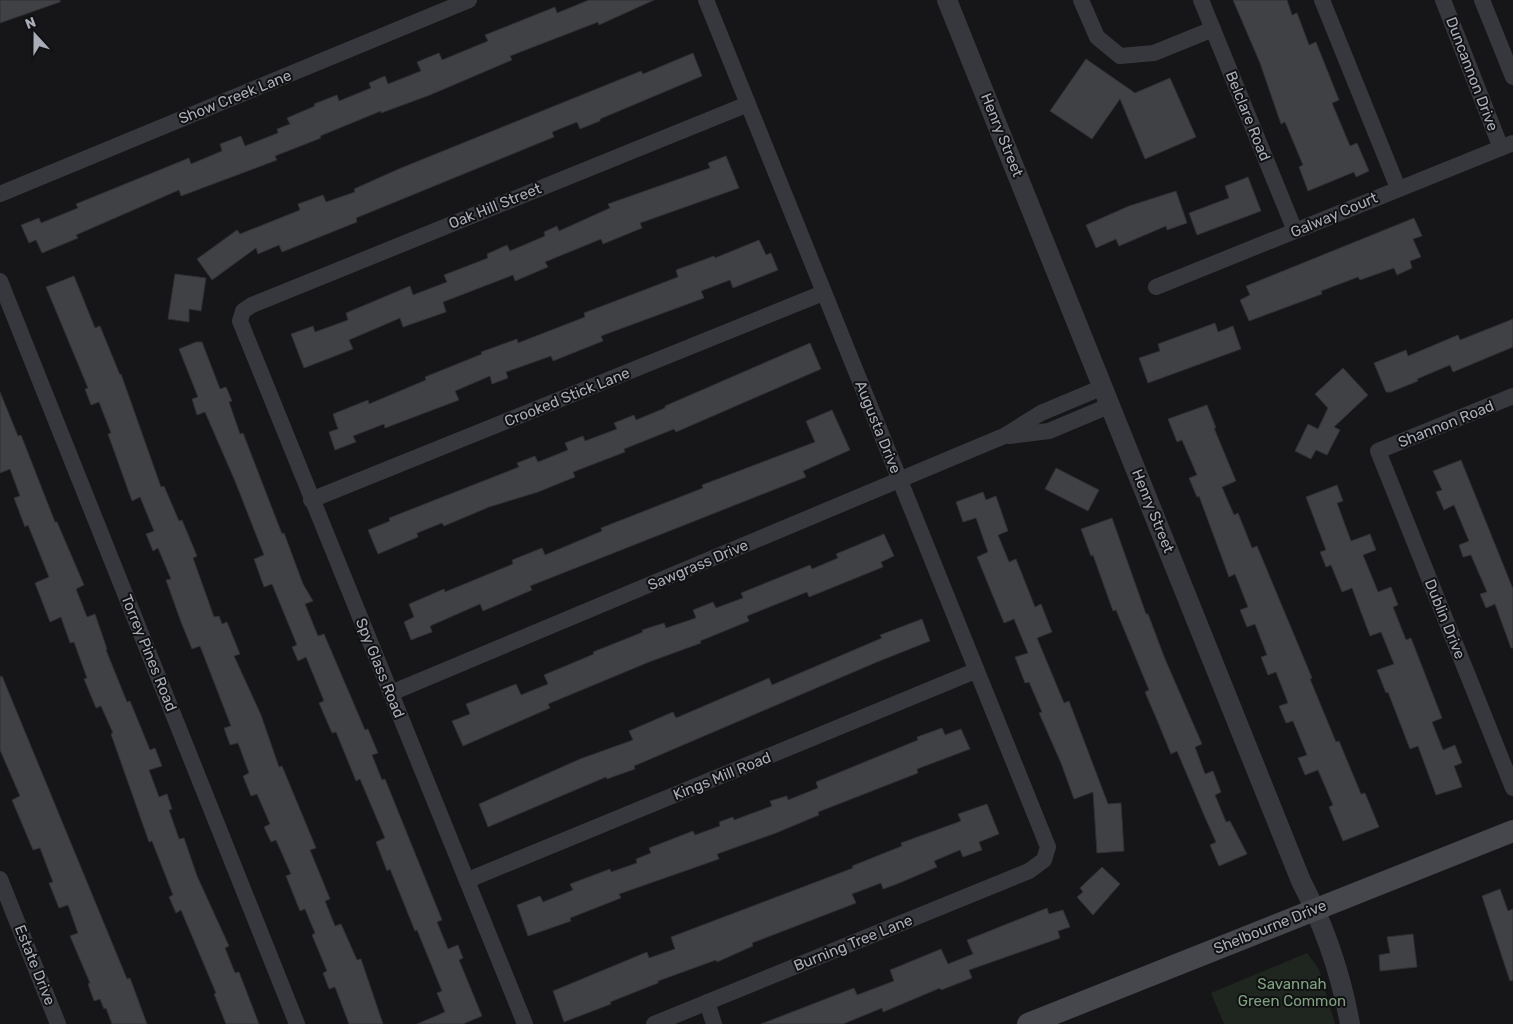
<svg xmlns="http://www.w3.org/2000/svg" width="1513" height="1024" font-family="Rubik,sans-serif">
<rect width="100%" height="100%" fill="#161618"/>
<polygon fill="#1e261f" points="1307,953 1319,969 1335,1024 1224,1024 1211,993"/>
<g fill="#404145" stroke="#303034">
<polygon points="0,0 60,0 60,2 0,23"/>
<polygon points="589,0 654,0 599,25 598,22 510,56 512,60 430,95 381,113 381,111 320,136 321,138 275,156 277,160 181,196 179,190 76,235 78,238 42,253 36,240 29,243 21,225 39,218 41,223 78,208 76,204 189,158 191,164 222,151 220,144 241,136 245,146 278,133 277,129 290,124 287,118 315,106 314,104 337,95 339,101 371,88 369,83 385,76 388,84 421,71 417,62 439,53 442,60 488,41 485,35 555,7 557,13"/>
<polygon points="1233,0 1287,0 1292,15 1297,13 1309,45 1316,42 1339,100 1332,103 1350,146 1357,143 1369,171 1356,177 1354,172 1308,191 1299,167 1303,165 1285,122 1281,124 1260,63"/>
<polygon points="693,53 702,76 600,119 600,121 580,129 577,122 552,132 554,137 356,218 357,222 282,252 279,245 258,254 256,248 212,280 197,259 237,230 240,234 300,210 298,204 323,195 326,202 355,192 354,189 401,168 589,92 641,71 643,74"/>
<polygon points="1086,59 1135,93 1170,78 1196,137 1145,159 1120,99 1092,139 1050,111"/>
<polygon points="726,156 739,188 640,223 642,228 603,244 601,239 545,262 548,267 515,281 513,275 443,302 446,312 403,327 400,318 349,340 353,349 304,368 291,334 313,326 315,332 348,320 346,313 410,286 413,295 447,282 444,275 488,258 487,254 507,245 510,251 545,236 544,232 557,226 559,231 610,208 608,204 710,168 708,163"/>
<polygon points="1248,177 1261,211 1197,235 1189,213 1229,198 1225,186"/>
<polygon points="1176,191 1187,223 1167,230 1166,226 1119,246 1116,239 1096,248 1086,225 1129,206"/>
<polygon points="1414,218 1422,236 1413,239 1421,257 1410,261 1412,268 1397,275 1394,268 1360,280 1358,277 1321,291 1322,294 1249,321 1240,300 1250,295 1246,286"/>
<polygon points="759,240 766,255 771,253 778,270 733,288 730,280 701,291 704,298 601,336 603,341 553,361 551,356 506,372 508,378 492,384 490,376 455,391 459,400 385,428 384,424 353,436 356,442 335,450 329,432 338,429 333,414 368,400 369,404 426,380 425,377 482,354 481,352 517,339 518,343 585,317 584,313 678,277 676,270 714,256 715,258"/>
<polygon points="175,274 206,278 201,311 189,309 189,322 168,319"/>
<polygon points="74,276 95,328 100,326 120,375 121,374 161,487 164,486 179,521 182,520 197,556 193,558 214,617 219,616 222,624 227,622 240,654 234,656 261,715 279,767 282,766 316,848 310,850 330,899 325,901 335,926 341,924 357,960 361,959 383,1024 349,1024 335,987 329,989 323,973 327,971 312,935 315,933 305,909 300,911 286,876 291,874 276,840 271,842 264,827 270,824 257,794 251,796 243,776 249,773 238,743 230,745 224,728 231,726 200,646 192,649 181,622 166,580 171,579 158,548 153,551 146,534 154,531 140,497 132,501 108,434 111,433 99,402 91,405 85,389 88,388 46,287"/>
<polygon points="1513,319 1513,347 1453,372 1450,365 1417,379 1418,381 1391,392 1386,392 1374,363 1406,350 1408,356 1458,335 1460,340"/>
<polygon points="1215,323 1218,332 1233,326 1241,349 1148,383 1139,358 1160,351 1158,344"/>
<polygon points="196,342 202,342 220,389 226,387 232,401 229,402 240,434 243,433 282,534 284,533 303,584 313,601 305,604 318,636 324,634 365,730 368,729 378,753 372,755 382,780 385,779 442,920 437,922 448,949 458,945 463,958 459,960 482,1016 463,1024 417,1024 445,1012 437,993 442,991 417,930 415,931 390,869 387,871 376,842 385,838 360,779 356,781 336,732 332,733 319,703 324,701 306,657 298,661 292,647 297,645 272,584 264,587 254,559 264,555 235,481 205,412 197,415 192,399 198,397 179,349"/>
<polygon points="810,343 821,369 676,432 674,429 624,449 625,452 573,472 575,477 538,492 489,507 444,526 442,523 417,533 418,537 378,554 368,530 390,521 389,518 519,467 517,463 535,456 538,462 568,450 565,443 583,436 585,441 617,429 614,423 634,415 636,420 665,408 665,406"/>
<polygon points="1343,368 1368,395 1334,427 1340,430 1327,455 1316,450 1311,459 1295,451 1308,424 1318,429 1328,408 1315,394"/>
<polygon points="0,392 18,436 21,435 55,522 57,522 84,585 76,589 87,617 95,614 107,649 106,650 127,702 130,701 150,750 155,748 162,766 149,770 159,797 167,794 172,809 169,810 179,839 184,838 197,876 229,946 225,948 235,973 239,972 259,1024 226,1024 214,994 216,993 181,910 176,913 169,897 173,895 152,841 149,842 111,734 113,733 101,706 96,708 84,679 87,678 74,642 70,643 61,617 50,622 35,583 49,577 28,525 25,527 14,498 20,496 10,469 0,473"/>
<polygon points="1207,405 1216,428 1214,428 1236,481 1222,487 1234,515 1238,513 1252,548 1257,546 1312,678 1310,679 1336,742 1339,741 1361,794 1365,793 1379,827 1343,841 1329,807 1333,805 1318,770 1305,775 1298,758 1307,755 1293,721 1286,723 1279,706 1288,703 1276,672 1268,675 1261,657 1267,655 1255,624 1247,627 1240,610 1248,607 1235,574 1229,577 1199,496 1197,497 1189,478 1197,475 1182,440 1177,442 1168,419"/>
<polygon points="832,410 850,450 803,471 806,477 530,586 532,590 483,611 480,604 430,626 432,632 411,640 404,622 414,617 409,604 444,589 445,592 513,564 512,560 542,548 545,555 602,531 601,528 703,488 702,485 815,442 806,421"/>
<polygon points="1461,460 1513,589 1513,648 1511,648 1495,604 1486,608 1480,594 1487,592 1471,555 1463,557 1459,545 1469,541 1454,505 1444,510 1436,492 1442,490 1433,471"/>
<polygon points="1056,468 1099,490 1088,511 1045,489"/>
<polygon points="1337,485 1343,501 1337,503 1351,541 1370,534 1376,550 1363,555 1378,592 1391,587 1398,605 1393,607 1406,640 1411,638 1442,718 1432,722 1443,750 1455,745 1462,763 1454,766 1462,787 1436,795 1418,746 1410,749 1388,692 1386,693 1377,670 1394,664 1381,632 1370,636 1352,588 1342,592 1331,565 1326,567 1320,552 1326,550 1306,497"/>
<polygon points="983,492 986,500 996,496 1008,531 998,535 1009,562 1016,559 1035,607 1041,604 1052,632 1037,638 1064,703 1069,701 1108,804 1121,803 1124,851 1097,853 1093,792 1074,799 1061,763 1039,713 1042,712 1029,682 1025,683 1015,657 1028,653 1014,619 1004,623 977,557 988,552 976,518 963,522 956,502"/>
<polygon points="1112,518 1146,614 1148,614 1165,659 1202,744 1195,747 1205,774 1213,771 1221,792 1215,795 1226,822 1230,821 1247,854 1219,866 1210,845 1216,842 1204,815 1177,751 1171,754 1157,720 1145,692 1149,690 1116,610 1113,611 1093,555 1091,556 1081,529"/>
<polygon points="884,534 894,556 881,562 883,567 809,597 807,592 747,616 749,621 700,641 701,643 649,662 548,704 550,708 463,746 452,721 470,714 466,704 516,684 521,695 548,684 544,675 594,654 593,652 643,632 642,630 664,623 666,628 696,618 693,610 713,602 716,608 743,598 741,593 810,565 812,569 838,558 836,554"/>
<polygon points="922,619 930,641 877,662 634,766 635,769 607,779 606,777 488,827 479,804 580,759 633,740 629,731 673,712 676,718 769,678 772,685 882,638 880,635"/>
<polygon points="2,676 127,979 130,978 147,1024 112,1024 106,1008 104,1009 100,999 94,1001 88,984 90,983 70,936 78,933 68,905 59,908 49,883 53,882 40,848 33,850 12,800 20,796 0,750 0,677"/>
<polygon points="942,728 945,735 961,729 970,749 917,769 918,773 818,812 819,815 776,833 717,854 719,859 619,894 621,898 570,918 571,921 528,936 517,905 540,896 543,902 573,890 570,884 610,869 611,872 637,863 636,859 651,853 649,848 693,831 695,835 720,826 719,822 733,817 734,820 772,806 770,801 787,796 788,800 818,788 816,782 918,740 917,737"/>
<polygon points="987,804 999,834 979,842 982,850 963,857 960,850 934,861 937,867 897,884 883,889 881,883 852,894 856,903 752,943 753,946 717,962 716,960 658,981 658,983 610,1002 611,1004 564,1022 553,991 647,952 649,958 675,949 671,937 853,868 852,866 902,846 901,843 961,821 958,814"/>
<polygon points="1102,867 1120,884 1093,915 1077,897 1083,892 1080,888"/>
<polygon points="1500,889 1508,911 1513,909 1513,980 1510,981 1482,896"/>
<polygon points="1047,908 1049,914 1063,910 1070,927 1058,931 1060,938 969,970 972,978 941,990 940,988 883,1012 882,1008 843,1024 761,1024 854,988 857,995 894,981 890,970 941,949 948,964 973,954 967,940"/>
<polygon points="1413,934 1417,967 1380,971 1379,955 1390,953 1387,937"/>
</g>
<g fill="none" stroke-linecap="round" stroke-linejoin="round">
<g stroke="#37383d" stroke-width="16">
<polyline points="1081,0 1097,37 1120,56 1154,53 1213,29"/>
<polyline points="1201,0 1295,231"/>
<polyline points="1322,0 1398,188"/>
<polyline points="1443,0 1501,148"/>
<polyline points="1482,0 1513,77"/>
<polyline points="0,194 469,0"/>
<polyline points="0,281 297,1024"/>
<polyline points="1156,287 1513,143"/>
<polyline points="1513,396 1378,451 1513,788"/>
<polyline points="1009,436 1049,431 1111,405"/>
<polyline points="311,500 823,293"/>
<polyline points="391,693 1004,436 1041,413 1103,387"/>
<polyline points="0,879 58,1024"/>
<polyline points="468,880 975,671"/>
<polyline points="707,1002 714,1024"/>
<polyline points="525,1024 240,321 243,311 252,305 748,104"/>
<polyline points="654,1024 1029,871 1044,860 1048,847 706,0"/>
</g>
<path stroke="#37383d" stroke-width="20" d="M947,0L1301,881C1324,925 1341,975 1350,1024"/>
<polyline stroke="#45474d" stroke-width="22" points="1028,1024 1513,831"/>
</g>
<g text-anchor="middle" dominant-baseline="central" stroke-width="4" stroke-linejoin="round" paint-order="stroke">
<g font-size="15" fill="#a8adb8" stroke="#111113">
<text transform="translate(1472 74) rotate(69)">Duncannon Drive</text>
<text transform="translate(235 97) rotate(-22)">Show Creek Lane</text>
<text transform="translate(1248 116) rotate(68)">Belclare Road</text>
<text transform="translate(1002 135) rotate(68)">Henry Street</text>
<text transform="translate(495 206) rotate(-22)">Oak Hill Street</text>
<text transform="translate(1334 215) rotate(-23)">Galway Court</text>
<text transform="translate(567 397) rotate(-22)">Crooked Stick Lane</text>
<text transform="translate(1446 424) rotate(-22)">Shannon Road</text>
<text transform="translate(878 427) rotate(68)">Augusta Drive</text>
<text transform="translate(1153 511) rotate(68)">Henry Street</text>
<text transform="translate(698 565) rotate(-23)">Sawgrass Drive</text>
<text transform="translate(1445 619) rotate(68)">Dublin Drive</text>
<text transform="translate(149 653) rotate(68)">Torrey Pines Road</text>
<text transform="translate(380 668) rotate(68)">Spy Glass Road</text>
<text transform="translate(722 776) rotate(-22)">Kings Mill Road</text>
<text transform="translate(1270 927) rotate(-22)">Shelbourne Drive</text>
<text transform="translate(853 943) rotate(-22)">Burning Tree Lane</text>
<text transform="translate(35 965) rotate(68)">Estate Drive</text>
</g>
<g font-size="15" fill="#7fa381" stroke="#111113">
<text x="1292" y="984">Savannah<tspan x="1292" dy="17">Green Common</tspan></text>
</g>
</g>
<g transform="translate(35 35) rotate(339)" stroke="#111113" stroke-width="4" paint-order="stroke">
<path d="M0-4L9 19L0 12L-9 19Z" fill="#a8adb8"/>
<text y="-8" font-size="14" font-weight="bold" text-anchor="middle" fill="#a8adb8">N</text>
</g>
</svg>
